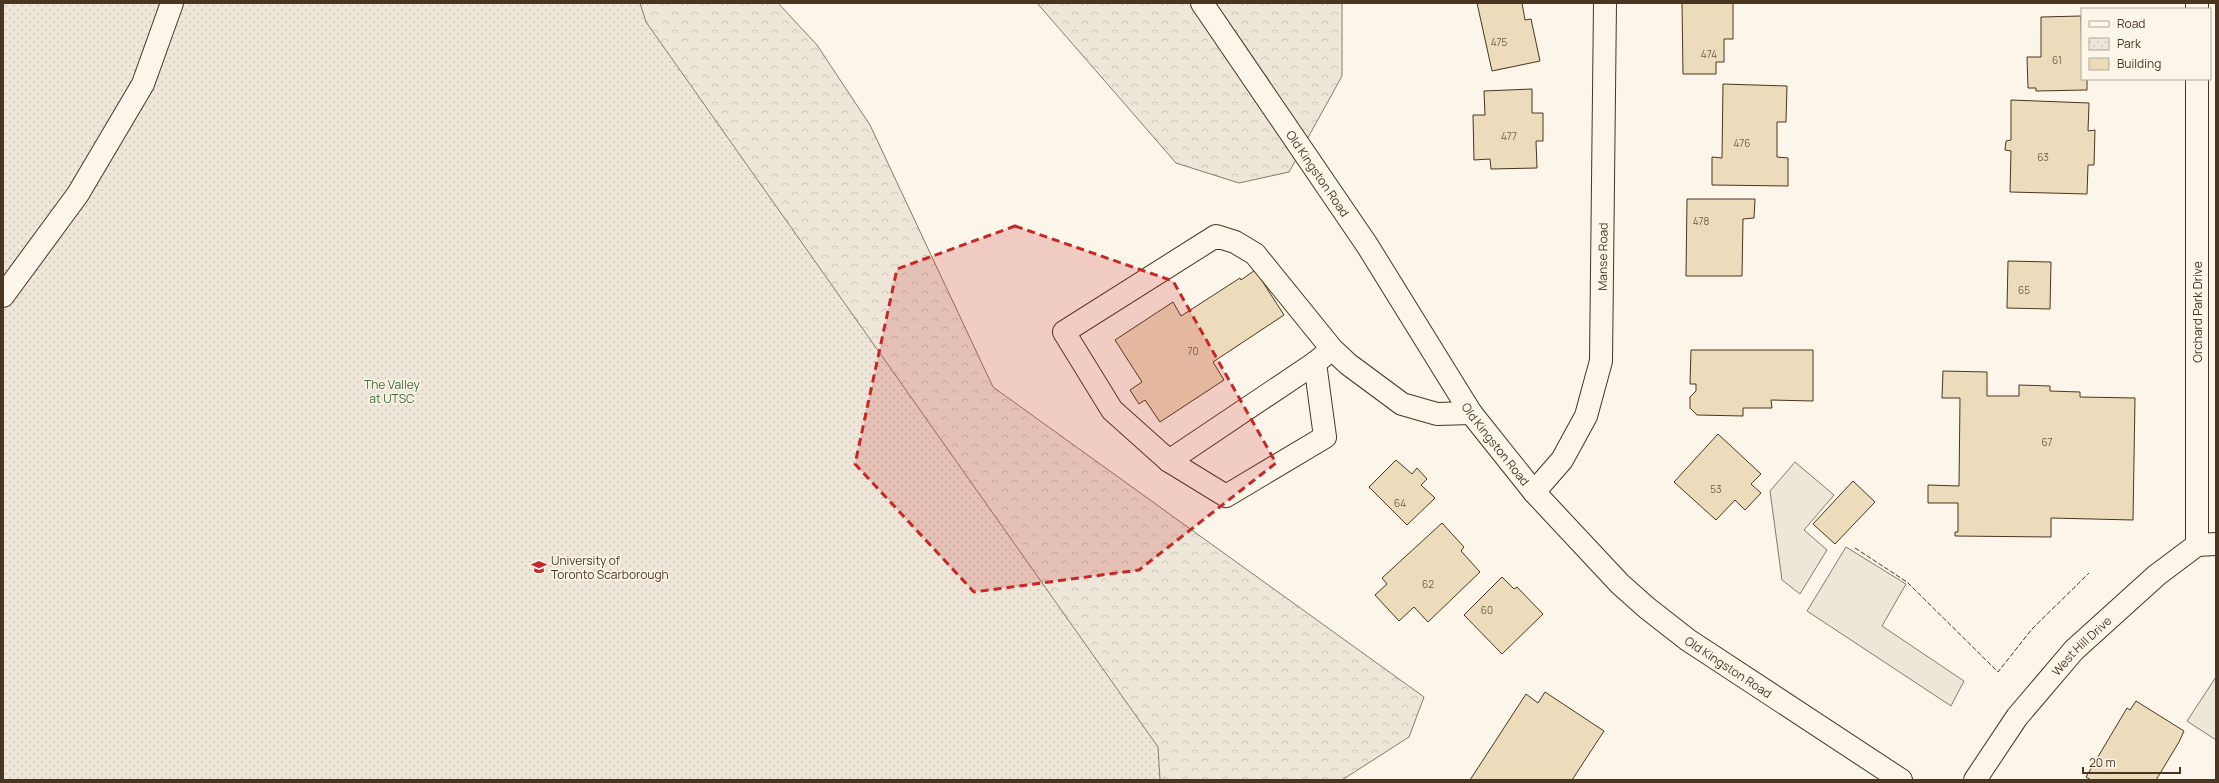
<svg xmlns="http://www.w3.org/2000/svg" width="2219" height="783" font-family="Manrope,sans-serif">
<defs>
<pattern id="forest-crowns" width="20" height="18" patternUnits="userSpaceOnUse"><rect width="20" height="18" fill="#ede6d9"/><path d="M2 6a3 3 0 1 1 6 0M12 15a3 3 0 1 1 6 0" fill="none" stroke="#cdc6ba"/></pattern>
<pattern id="park-dots" width="8" height="8" patternUnits="userSpaceOnUse"><rect width="8" height="8" fill="#ede6d9"/><path d="M2 2h.1M6 6h.1" fill="none" stroke="#cdc6ba" stroke-width="1.8" stroke-linecap="round"/></pattern>
</defs>
<rect width="100%" height="100%" fill="#fbf6e9"/>
<g fill="url(#forest-crowns)" stroke="#887966">
<polygon points="209,3 778,3 817,45 870,125 993,387 1424,697 1409,737 1342,780 759,780"/>
<polygon points="1037,3 1342,3 1342,76 1289,172 1239,183 1176,163"/>
</g>
<polygon fill="url(#park-dots)" stroke="#887966" points="3,3 640,3 646,22 1158,747 1160,780 3,780"/>
<g fill="#ede7d9" stroke="#887966">
<polygon points="1795,462 1834,495 1804,530 1827,550 1800,594 1782,580 1770,491"/>
<polygon points="1846,547 1906,584 1882,626 1964,681 1951,706 1807,611"/>
<polygon points="2216,677 2216,740 2187,721"/>
</g>
<g fill="#ecdcbc" stroke="#4a3520">
<polygon points="1477,3 1522,3 1525,20 1531,19 1540,61 1492,71"/>
<polygon points="1682,3 1733,3 1733,39 1724,39 1724,62 1716,62 1716,74 1683,74"/>
<polygon points="2081,16 2082,79 2087,79 2087,90 2036,91 2036,88 2028,88 2027,57 2041,57 2041,17"/>
<polygon points="1723,84 1787,86 1786,122 1777,122 1777,157 1788,158 1788,186 1712,185 1712,157 1722,158"/>
<polygon points="1532,89 1532,113 1543,113 1543,141 1536,141 1537,168 1491,169 1490,159 1474,160 1473,115 1485,115 1484,91"/>
<polygon points="2011,100 2089,103 2088,131 2095,130 2094,165 2088,165 2087,194 2010,192 2011,151 2005,150 2006,141 2011,140"/>
<polygon points="1687,199 1755,199 1754,218 1743,219 1742,276 1686,276"/>
<polygon points="2008,261 2051,262 2050,309 2007,308"/>
<polygon points="1255,270 1284,315 1213,362 1224,380 1160,422 1145,400 1139,404 1130,390 1142,382 1115,340 1173,302 1181,316 1240,278 1241,280"/>
<polygon points="1691,350 1813,350 1813,401 1771,400 1772,408 1743,408 1743,416 1697,415 1690,408 1690,397 1696,391 1696,384 1690,384"/>
<polygon points="1943,371 1987,372 1987,396 2019,396 2019,385 2050,386 2050,391 2080,392 2080,397 2135,398 2133,520 2051,518 2051,537 1955,536 1955,532 1958,532 1958,503 1928,503 1928,485 1959,486 1960,398 1942,398"/>
<polygon points="1718,434 1761,474 1751,484 1761,493 1745,510 1735,500 1716,520 1674,482"/>
<polygon points="1396,460 1412,474 1417,468 1427,479 1421,485 1435,498 1407,525 1369,487"/>
<polygon points="1853,481 1875,502 1835,544 1813,524"/>
<polygon points="1442,523 1464,547 1461,551 1480,572 1428,622 1414,607 1399,621 1375,595 1387,584 1382,578"/>
<polygon points="1502,577 1514,589 1517,587 1543,614 1502,654 1464,615"/>
<polygon points="1545,692 1604,731 1572,780 1470,780 1526,694 1538,703"/>
<polygon points="2136,701 2184,731 2179,742 2156,780 2091,780 2086,777 2127,708 2130,710"/>
</g>
<g fill="none" stroke-linecap="round" stroke-linejoin="round">
<g stroke="#4a3520" stroke-width="24">
<g id="minor">
<path id="s1" d="M1202,3L1367,245L1471,413L1534,492L1620,584L1647,608L1688,640L1901,780"/>
<polyline points="2197,9 2197,3"/>
<polyline points="3,296 78,194 143,84 172,3"/>
<polyline points="1332,349 1315,363 1169,461 1112,410 1064,332 1216,236 1235,242 1255,254 1332,349 1348,364 1402,404 1437,414 1471,413"/>
<polyline points="1169,461 1226,496 1325,437 1315,363"/>
<path id="s2" d="M1534,492L1562,460L1586,416L1601,361L1605,3"/>
<polyline points="2197,545 2197,79"/>
<path id="s3" d="M1975,780L2017,717L2074,650L2157,575L2197,545L2216,544"/>
</g>
</g>
<use href="#minor" stroke="#fbf6e9" stroke-width="22"/>
<polyline stroke="#4a3520" stroke-width="1" stroke-dasharray="5 2" stroke-linecap="butt" points="1855,548 1907,582 1998,672 2032,629 2089,573"/>
</g>
<path fill="#c62828" fill-opacity="0.2" stroke="#c62828" stroke-width="3" stroke-dasharray="8 5" stroke-linejoin="round" d="M1015,226L1173,281L1276,463L1139,570L974,592L855,464L897,269Z"/>
<defs>
<g id="university-bare" transform="scale(1.2)"><path d="M0-5L7-2L0 1L-7-2ZM-4 1L0 2.5L4 1V4Q0 6-4 4Z" fill="#c62828" stroke="#fbf6e9" stroke-width="2.5" paint-order="stroke"/></g>
</defs>
<g fill-rule="evenodd">
<use href="#university-bare" x="539" y="567"/>
</g>
<g text-anchor="middle" dominant-baseline="central" stroke-width="3" stroke-linejoin="round" paint-order="stroke">
<g font-size="10" fill="#725f47">
<text x="1499" y="42">475</text>
<text x="1709" y="54">474</text>
<text x="2057" y="60">61</text>
<text x="1509" y="136">477</text>
<text x="1742" y="143">476</text>
<text x="2043" y="157">63</text>
<text x="1701" y="221">478</text>
<text x="2024" y="290">65</text>
<text x="1193" y="351">70</text>
<text x="2047" y="442">67</text>
<text x="1716" y="489">53</text>
<text x="1400" y="503">64</text>
<text x="1428" y="584">62</text>
<text x="1487" y="610">60</text>
</g>
<g font-size="12" fill="#4a3520" stroke="#fbf6e9">
<text stroke="none"><textPath href="#s1" startOffset="206">Old Kingston Road</textPath></text>
<text stroke="none"><textPath href="#s2" startOffset="254">Manse Road</textPath></text>
<text transform="translate(2197 312) rotate(-90)">Orchard Park Drive</text>
<text stroke="none"><textPath href="#s1" startOffset="530">Old Kingston Road</textPath></text>
<text stroke="none"><textPath href="#s3" startOffset="172">West Hill Drive</textPath></text>
<text stroke="none"><textPath href="#s1" startOffset="854">Old Kingston Road</textPath></text>
</g>
<g font-size="12" fill="#436837" stroke="#fbf6e9">
<text x="392" y="384">The Valley<tspan x="392" dy="14">at UTSC</tspan></text>
</g>
<g font-size="12" fill="#4a3520" stroke="#fbf6e9" text-anchor="start">
<text x="551" y="560">University of<tspan x="551" dy="14">Toronto Scarborough</tspan></text>
</g>
</g>
<rect width="2219" height="783" fill="none" stroke="#4a3520" stroke-width="8"/>
<rect x="2081" y="8" width="130" height="72" fill="#fbf6e9" stroke="#b4a999"/>
<rect x="2089" y="21" width="20" height="6" fill="#fbf6e9" stroke="#b4a999"/>
<text x="2117" y="28" font-size="12" fill="#4a3520">Road</text>
<rect x="2089" y="38" width="20" height="12" fill="url(#park-dots)" stroke="#b4a999"/>
<text x="2117" y="48" font-size="12" fill="#4a3520">Park</text>
<rect x="2089" y="58" width="20" height="12" fill="#ecdcbc" stroke="#b4a999"/>
<text x="2117" y="68" font-size="12" fill="#4a3520">Building</text>
<path d="M2083 767v6h97v-6" fill="none" stroke="#4a3520" stroke-width="2"/>
<text x="2089" y="767" font-size="12" fill="#4a3520" stroke="#fbf6e9" stroke-width="3" paint-order="stroke">20 m</text>
</svg>
